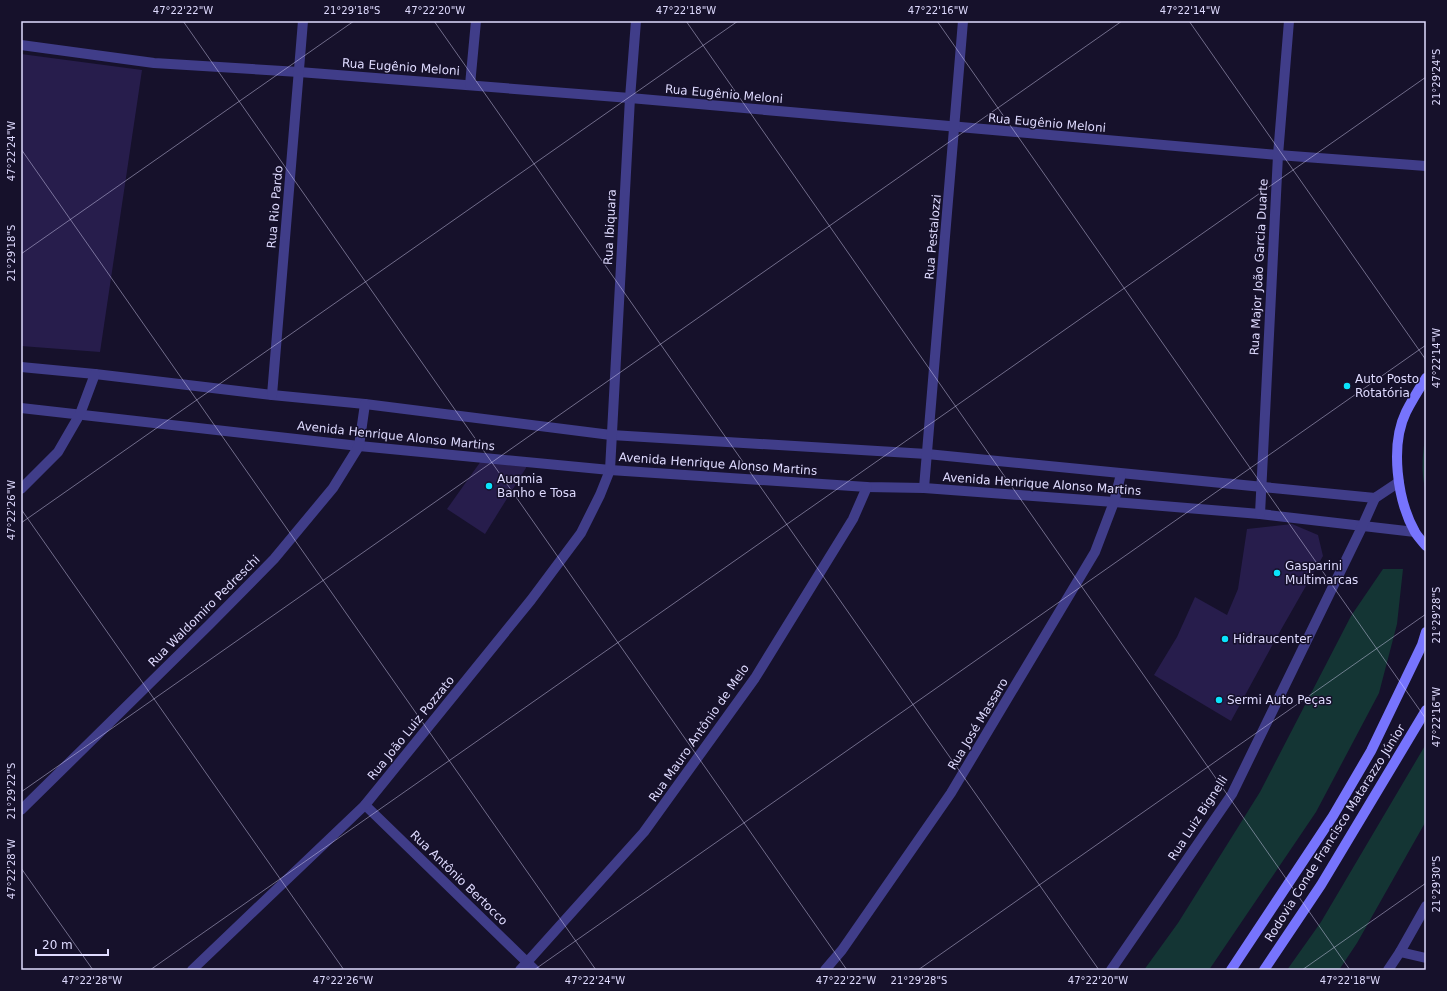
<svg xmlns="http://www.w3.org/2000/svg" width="1447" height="991" font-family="'DejaVu Sans',sans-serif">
<rect width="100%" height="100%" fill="#16112b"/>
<g fill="#143534">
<path d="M1426,431V492C1420,472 1423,451 1426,431Z"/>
<polygon points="1383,569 1403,569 1397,624 1379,693 1316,812 1209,970 1144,970 1178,923 1260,792 1351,616"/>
<polygon points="1426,744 1426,821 1357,943 1339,970 1287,970 1321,922"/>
</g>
<g fill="#271d4c">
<polygon points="21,54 142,70 100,352 21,346"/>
<polygon points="481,461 529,463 485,534 447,509"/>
<polygon points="1292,524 1318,535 1323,556 1274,642 1231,721 1154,675 1177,637 1195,597 1227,615 1238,589 1247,529"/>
</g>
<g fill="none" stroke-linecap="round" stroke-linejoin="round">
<g stroke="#403d89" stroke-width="10">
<polyline points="21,45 154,63 299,72 630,98 1278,155 1426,166"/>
<polyline points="470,85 476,21"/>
<polyline points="21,367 95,374 272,395 365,404 611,435 927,454 1375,498 1399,482"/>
<polyline points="272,395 303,21"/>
<polyline points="21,408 359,446 610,470 867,487 924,488 1114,502 1260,514 1415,532"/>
<polyline points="924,488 963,21"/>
<polyline points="21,489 58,452 80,414 95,374"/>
<polyline points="1260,514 1278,155 1289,21"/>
<polyline points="365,805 535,970"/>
<polyline points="21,810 209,625 274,559 333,488 359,446 365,404"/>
<polyline points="1400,952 1426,958"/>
<polyline points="192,970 365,805 531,600 581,533 600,495 610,470 630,98 636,21"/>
<polyline points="520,970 644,832 755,678 853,519 867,487"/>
<polyline points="825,970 842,950 951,793 1095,552 1114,502 1121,474"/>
<polyline points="1111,970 1232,794 1362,527 1375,498"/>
<polyline points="1388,970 1400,952 1426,906"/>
</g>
<g stroke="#7774fd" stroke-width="10">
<path d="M1426,378C1419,389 1412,400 1406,412C1390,445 1397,500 1415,532C1418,537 1422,541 1426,546"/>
<polyline points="1231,970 1333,816 1371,751 1422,645 1426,632"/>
<polyline points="1264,970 1321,885 1426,710"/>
</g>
</g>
<path fill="none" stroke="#dfdbff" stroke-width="1" stroke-opacity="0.45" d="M183,21L847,970M434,21L1099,970M686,21L1350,970M937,21L1426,719M1189,21L1426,360M21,149L596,970M21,254L354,21M21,509L344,970M21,523L738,21M21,792L1122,21M21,868L93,970M150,970L1426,77M534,970L1426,345M918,970L1426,614M1302,970L1426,883"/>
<g fill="#0ae4fc" stroke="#16112b" stroke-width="1.5">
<circle cx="1347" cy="386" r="4"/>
<circle cx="489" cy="486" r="4"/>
<circle cx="1277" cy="573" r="4"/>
<circle cx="1225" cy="639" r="4"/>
<circle cx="1219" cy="700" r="4"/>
</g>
<g text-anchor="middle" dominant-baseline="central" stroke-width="3" stroke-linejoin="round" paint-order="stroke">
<g font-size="12" fill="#dfdbff" stroke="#16112b">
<text transform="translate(401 67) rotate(4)">Rua Eugênio Meloni</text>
<text transform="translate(724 94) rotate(5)">Rua Eugênio Meloni</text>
<text transform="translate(1047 123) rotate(5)">Rua Eugênio Meloni</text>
<text transform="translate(275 207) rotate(-85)">Rua Rio Pardo</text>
<text transform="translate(610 227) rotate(-87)">Rua Ibiquara</text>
<text transform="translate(933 237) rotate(-85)">Rua Pestalozzi</text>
<text transform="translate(1259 267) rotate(-87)">Rua Major João Garcia Duarte</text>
<text transform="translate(396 436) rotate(6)">Avenida Henrique Alonso Martins</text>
<text transform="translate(718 464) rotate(4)">Avenida Henrique Alonso Martins</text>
<text transform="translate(1042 484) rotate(4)">Avenida Henrique Alonso Martins</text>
<text transform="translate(204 611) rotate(-45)">Rua Waldomiro Pedreschi</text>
<text transform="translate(978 724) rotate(-59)">Rua José Massaro</text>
<text transform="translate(411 728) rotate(-51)">Rua João Luiz Pozzato</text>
<text transform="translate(699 733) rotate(-55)">Rua Mauro Antônio de Melo</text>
<text transform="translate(1198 818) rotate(-57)">Rua Luiz Bignelli</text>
<text transform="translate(1335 833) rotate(-58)">Rodovia Conde Francisco Matarazzo Júnior</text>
<text transform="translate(459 878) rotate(44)">Rua Antônio Bertocco</text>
</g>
<g font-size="12" fill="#dfdbff" stroke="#16112b" text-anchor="start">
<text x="1355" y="379">Auto Posto<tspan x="1355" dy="14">Rotatória</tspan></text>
<text x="497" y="479">Auqmia<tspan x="497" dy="14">Banho e Tosa</tspan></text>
<text x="1285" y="566">Gasparini<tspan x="1285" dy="14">Multimarcas</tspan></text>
<text x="1233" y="639">Hidraucenter</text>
<text x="1227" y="700">Sermi Auto Peças</text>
</g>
</g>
<rect width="1447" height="991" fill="none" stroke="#16112b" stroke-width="44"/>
<path d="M36 949v6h72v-6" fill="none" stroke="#dfdbff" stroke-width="2"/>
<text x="42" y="949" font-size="12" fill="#dfdbff" stroke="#16112b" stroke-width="3" paint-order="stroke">20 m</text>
<rect x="22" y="22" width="1403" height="947" fill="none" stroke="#dfdbff" stroke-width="1.5"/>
<g font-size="10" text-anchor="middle" fill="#dfdbff">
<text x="183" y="14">47°22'22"W</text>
<text x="352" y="14">21°29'18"S</text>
<text x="435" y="14">47°22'20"W</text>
<text x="686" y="14">47°22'18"W</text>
<text x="938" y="14">47°22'16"W</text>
<text x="1190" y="14">47°22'14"W</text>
<text transform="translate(1436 77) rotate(-90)" y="4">21°29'24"S</text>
<text transform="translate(11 151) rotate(-90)" y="4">47°22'24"W</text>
<text transform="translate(11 253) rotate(-90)" y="4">21°29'18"S</text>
<text transform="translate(1436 358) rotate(-90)" y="4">47°22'14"W</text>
<text transform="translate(11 510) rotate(-90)" y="4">47°22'26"W</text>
<text transform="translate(1436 615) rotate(-90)" y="4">21°29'28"S</text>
<text transform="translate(1436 717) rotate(-90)" y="4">47°22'16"W</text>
<text transform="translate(11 791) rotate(-90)" y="4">21°29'22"S</text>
<text transform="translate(11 869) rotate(-90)" y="4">47°22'28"W</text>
<text transform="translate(1436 884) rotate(-90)" y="4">21°29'30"S</text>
<text x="92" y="984">47°22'28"W</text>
<text x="343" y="984">47°22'26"W</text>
<text x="595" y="984">47°22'24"W</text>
<text x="846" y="984">47°22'22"W</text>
<text x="919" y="984">21°29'28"S</text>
<text x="1098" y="984">47°22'20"W</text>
<text x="1350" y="984">47°22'18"W</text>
</g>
</svg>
